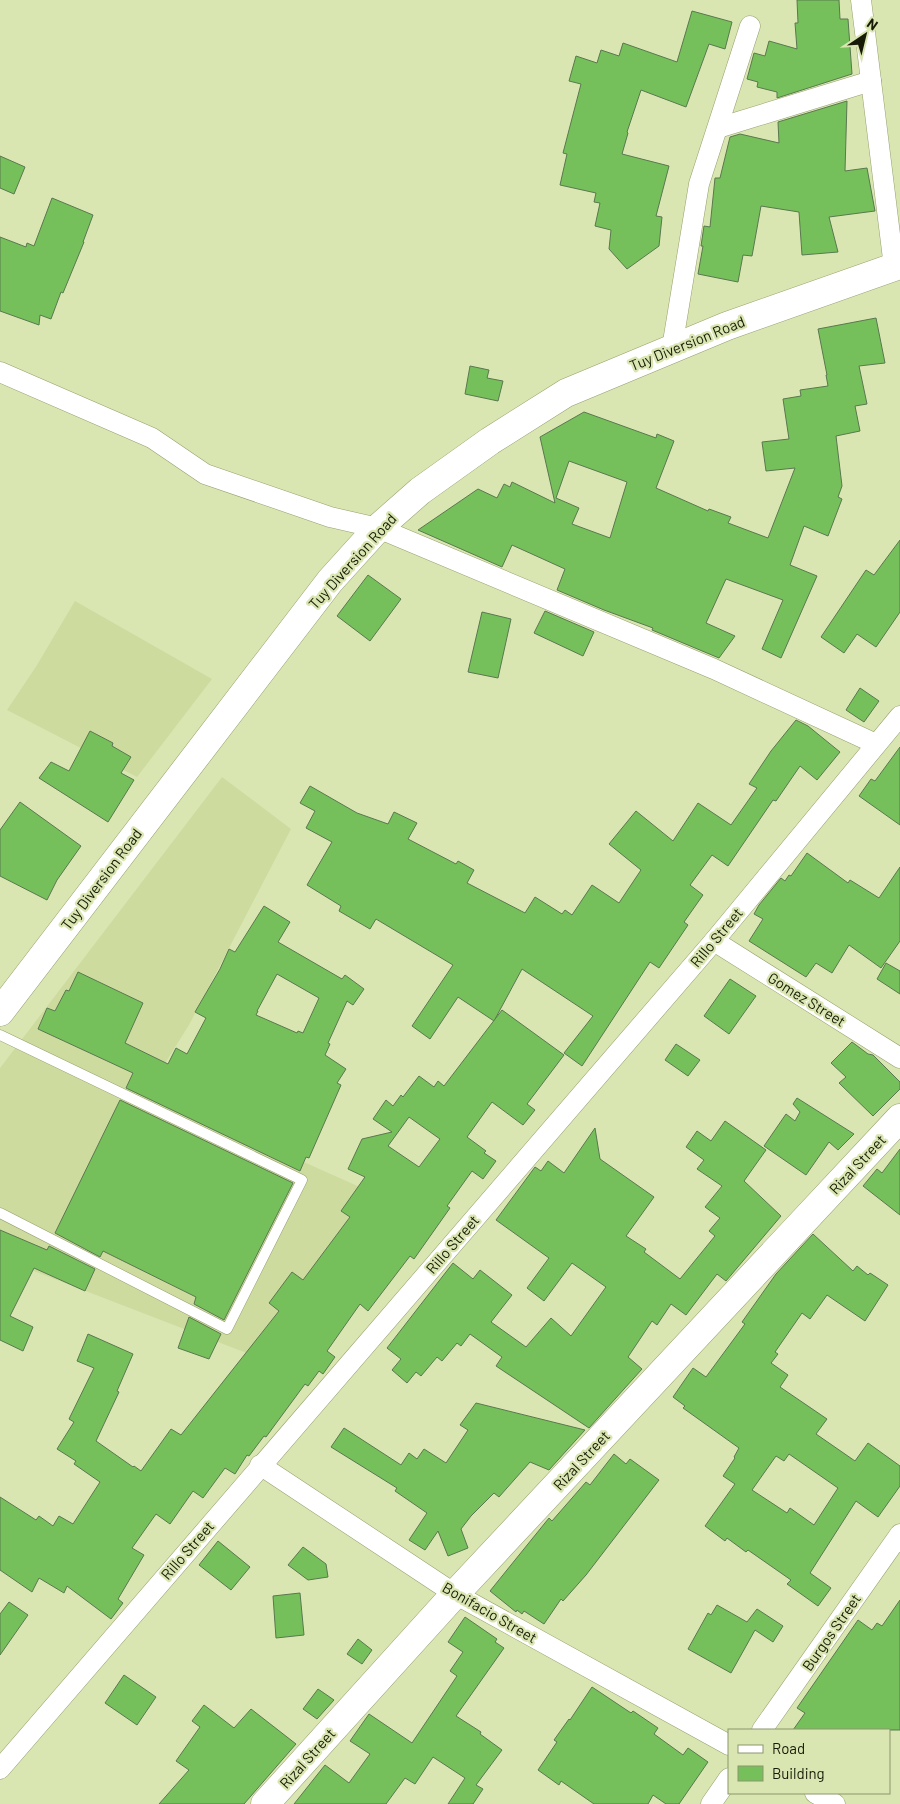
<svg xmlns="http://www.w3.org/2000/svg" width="900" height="1804" font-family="Barlow,sans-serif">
<rect width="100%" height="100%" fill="#dae6b1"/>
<g fill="#cedb9f">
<polygon points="75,601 212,679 137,777 7,710 37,665"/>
<polygon points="222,777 291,829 189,1025 147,1092 371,1192 249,1354 0,1258 0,1068"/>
</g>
<g fill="#76c05c" stroke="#59784f" fill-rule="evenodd">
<polygon points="797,0 839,0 840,19 848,19 852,74 777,98 777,92 757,87 758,82 747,79 754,53 765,56 769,41 797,49 795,23 798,23"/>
<polygon points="692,11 732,22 725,49 709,44 686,107 641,90 627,132 628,133 622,154 669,166 656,216 662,217 659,246 627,269 609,249 611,230 595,226 600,203 594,202 596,193 560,185 567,154 563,153 581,84 569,81 576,56 597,63 601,50 619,56 623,43 677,62"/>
<polygon points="847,101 845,171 867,168 875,211 829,217 838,252 802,255 799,212 761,206 752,256 743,255 738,282 698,274 703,246 701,246 704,226 710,227 715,178 720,178 730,137 740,134 779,143 778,122"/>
<polygon points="0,156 25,167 14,194 0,188"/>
<polygon points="52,198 93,215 83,242 84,242 63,293 61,292 51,319 40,315 39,325 0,311 0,237 26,247 27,243 34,246"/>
<path d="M876,318L885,363L859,366L867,404L855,406L860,431L836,436L842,486L838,497L842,499L828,536L804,526L790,565L817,576L781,658L762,649L783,600L726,579L706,623L735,636L719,658L652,630L653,628L604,610L557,590L565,569L512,545L502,567L418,530L478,489L497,498L504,484L510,487L512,482L555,503L540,437L584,412L656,438L657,434L674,441L656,488L708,511L709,509L731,517L728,523L768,538L795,468L766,471L762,442L789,439L783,399L801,396L800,390L828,386L826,375H827L818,329ZM569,461L627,482L610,538L572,524L579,508L556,498Z"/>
<polygon points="470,366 489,370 487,378 503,381 498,401 465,394"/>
<polygon points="900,540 900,612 876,647 857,634 844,653 821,637 866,570 874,575"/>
<polygon points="368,575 401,599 370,641 337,616"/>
<polygon points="545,611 594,632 583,656 534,633"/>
<polygon points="482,612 511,619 498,678 468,672"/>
<polygon points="860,688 879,701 864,722 846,710"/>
<polygon points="796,720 808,726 840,752 817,780 800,766 776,801 773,800 728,866 712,855 690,885 703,895 684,922 688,925 659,968 650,962 582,1066 564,1053 593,1016 522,969 494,1021 458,997 430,1039 412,1026 453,965 376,919 370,929 339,911 341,906 307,885 332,842 306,828 315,811 300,803 310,786 357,813 388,824 394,812 417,823 408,839 456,864 458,861 474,870 467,883 525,913 535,897 562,914 565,910 572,915 592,885 619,903 641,870 609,844 636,811 673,841 698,803 731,825 757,788 749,784 771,751"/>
<polygon points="90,731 113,743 112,746 131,757 121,773 134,780 108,822 39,778 51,762 69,771"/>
<polygon points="900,747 900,825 859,796 871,779 875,781"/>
<polygon points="20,802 81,846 57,880 47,900 0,876 0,830"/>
<polygon points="807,853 848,883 850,880 879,898 900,867 900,941 881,968 849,945 832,973 816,963 806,977 749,941 763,919 754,914 759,905 781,878 785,881 789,875 791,876"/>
<path d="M264,906L290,922L278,942L342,979L345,975L364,989L353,1005L347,1001L328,1043L330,1044L325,1055L346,1069L337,1083L341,1085L309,1158L306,1157L300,1171L126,1088L133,1073L38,1029L47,1008L55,1011L66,990L69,991L78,972L143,1003L125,1043L168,1064L176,1048L187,1054L206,1018L195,1012L220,969L229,949L235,952ZM277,974L319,998L303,1033L298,1031L297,1033L256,1015L258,1011H257Z"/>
<polygon points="886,963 900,971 900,994 877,979"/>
<polygon points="730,979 756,996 729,1034 704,1016"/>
<path d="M502,1010L564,1055L527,1104L535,1110L523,1125L492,1102L467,1137L486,1151L484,1153L496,1161L483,1179L472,1171L447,1206L450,1208L414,1259L410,1256L368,1311L360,1304L327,1351L335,1357L323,1374L319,1371L308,1386L305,1384L266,1437L264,1436L249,1456L247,1455L235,1474L225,1468L203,1498L193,1491L170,1524L156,1514L132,1548L144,1555L118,1599L123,1603L111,1619L67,1586L64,1593L39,1578L32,1592L0,1570V1497L36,1520L39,1516L53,1526L59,1516L73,1524L100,1482L74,1464L76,1461L57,1449L74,1422L69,1419L94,1368L77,1361L88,1334L133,1354L117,1391L119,1392L96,1441L133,1467L134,1466L141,1471L171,1429L181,1435L279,1311L269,1303L292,1272L303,1280L350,1217L341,1211L365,1177L348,1169L362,1139L392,1132L373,1119L386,1100L393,1106L401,1095L403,1097L419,1076L434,1087L438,1081L444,1086ZM409,1117L440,1139L419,1167L388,1146Z"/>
<polygon points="852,1042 868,1054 873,1055 900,1082 900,1089 873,1116 839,1083 846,1077 831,1063"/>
<polygon points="676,1044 700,1060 688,1076 665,1060"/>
<polygon points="797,1098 854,1134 838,1150 829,1142 806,1175 764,1146 786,1114 795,1121 800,1112 793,1104"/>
<polygon points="120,1100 293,1183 224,1320 194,1304 196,1297 103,1251 100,1257 55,1233"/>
<polygon points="725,1121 766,1150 744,1181 781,1216 726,1281 717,1274 686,1315 671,1304 657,1325 652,1321 628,1357 642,1369 589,1428 496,1366 502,1357 470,1334 461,1346 457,1343 442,1361 437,1357 421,1376 416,1372 407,1383 392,1370 401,1359 387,1348 453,1263 473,1279 480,1270 512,1295 491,1322 526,1347 551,1318 571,1336 606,1287 572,1263 544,1301 527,1288 549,1258 496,1220 535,1167 541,1171 548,1161 564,1173 595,1128 600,1159 654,1197 626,1236 646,1249 644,1252 680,1279 715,1236 709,1231 720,1218 705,1207 722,1186 697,1169 704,1160 686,1147 697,1131 711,1141"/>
<polygon points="900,1149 900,1215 863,1186 877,1169 882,1173"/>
<polygon points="0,1230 47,1250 49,1246 95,1269 85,1291 34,1268 10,1316 33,1327 23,1351 0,1340"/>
<path d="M813,1234L853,1271L857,1266L868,1275L870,1273L888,1285L865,1321L827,1295L810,1319L802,1313L775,1352L778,1354L771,1363L788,1375L780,1387L827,1419L816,1434L855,1461L868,1443L900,1466V1486L878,1517L856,1501L810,1573L831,1588L818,1606L787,1584L791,1580L748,1550L746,1552L727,1538L725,1541L705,1526L735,1484L723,1476L735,1458L734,1457L739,1448L683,1408L685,1406L673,1397L693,1368L706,1377L745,1324L742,1322L776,1274ZM789,1454L838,1488L814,1525L790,1508L787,1513L752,1490L776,1456L784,1461Z"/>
<polygon points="189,1317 221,1334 209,1359 178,1348"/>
<polygon points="476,1403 585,1430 549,1470 530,1462 499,1497 494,1493 471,1516 461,1529 468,1548 448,1556 438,1531 425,1550 409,1540 427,1513 395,1491 397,1488 331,1447 344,1428 401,1465 409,1453 417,1459 424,1449 446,1463 468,1430 460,1425"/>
<polygon points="614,1454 626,1464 630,1459 659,1480 586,1575 563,1601 561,1599 544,1624 524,1611 522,1614 517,1610 516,1612 490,1591 549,1518 552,1521 586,1482 590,1485"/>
<polygon points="218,1541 250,1567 231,1590 199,1565"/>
<polygon points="303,1547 326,1564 328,1577 308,1580 288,1565"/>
<polygon points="300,1593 304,1635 276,1638 273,1596"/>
<polygon points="900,1600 900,1730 793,1730 805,1713 797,1708 858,1620 872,1630 877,1623 882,1626"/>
<polygon points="9,1602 28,1615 0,1655 0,1614"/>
<polygon points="717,1605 747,1622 757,1609 783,1626 773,1642 755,1630 731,1673 688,1649 708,1613 711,1615"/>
<polygon points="465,1617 497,1639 495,1642 504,1648 456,1716 481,1732 480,1734 502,1750 476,1785 483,1789 473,1804 448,1804 465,1778 433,1757 415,1784 405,1778 386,1804 294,1804 325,1765 349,1783 370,1754 350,1741 369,1714 412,1743 457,1676 450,1671 463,1652 448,1642"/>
<polygon points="358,1639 372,1650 362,1664 347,1654"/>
<polygon points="124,1675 156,1697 137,1725 105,1703"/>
<polygon points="592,1687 631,1713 633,1711 658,1728 654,1734 683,1755 688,1748 708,1762 679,1804 666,1804 653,1795 648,1804 594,1804 561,1781 559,1785 538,1770 557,1742 554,1740 569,1719 570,1720"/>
<polygon points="318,1689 334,1700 317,1719 303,1709"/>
<polygon points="204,1705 234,1728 251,1709 296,1744 244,1804 159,1804 189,1770 176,1761 200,1727 192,1721"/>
</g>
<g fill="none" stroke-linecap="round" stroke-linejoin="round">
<g stroke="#95a06e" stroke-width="11">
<polyline id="service" points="0,1035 302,1180 227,1329 0,1213"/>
</g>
<g stroke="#95a06e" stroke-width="21">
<g id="minor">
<polyline points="861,0 894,267"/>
<polyline points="718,128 871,81"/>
<polyline points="672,348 699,184 750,26"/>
<polyline points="0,372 152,438 205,474 330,517 378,528 714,669 876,744"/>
<polyline points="714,941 900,1058"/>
<polyline points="260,1465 455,1594 729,1745"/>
<polyline points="762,1730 900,1534"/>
<polyline points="0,1769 714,941 900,716"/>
<polyline points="815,1793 835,1804"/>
<polyline points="711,1804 729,1778"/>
</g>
</g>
<g stroke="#95a06e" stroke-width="29">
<polyline id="secondary" points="265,1804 455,1594 900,1118"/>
</g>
<g stroke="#95a06e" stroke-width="29">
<polyline id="primary" points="0,1012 330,581 378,528 420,491 490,441 566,393 727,326 900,265"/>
</g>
<use href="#service" stroke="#fff" stroke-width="10"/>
<use href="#minor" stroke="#fff" stroke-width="20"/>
<use href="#secondary" stroke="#fff" stroke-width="28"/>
<use href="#primary" stroke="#fff" stroke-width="28"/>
</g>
<g text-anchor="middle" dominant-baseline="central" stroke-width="4.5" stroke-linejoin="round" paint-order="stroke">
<g font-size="15" fill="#171b07" stroke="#dae6b1">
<text transform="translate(687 343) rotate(-22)">Tuy Diversion Road</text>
<text transform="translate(352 561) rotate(-48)">Tuy Diversion Road</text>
<text transform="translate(101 879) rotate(-53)">Tuy Diversion Road</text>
<text transform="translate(716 937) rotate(-50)">Rillo Street</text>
<text transform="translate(807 999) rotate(32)">Gomez Street</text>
<text transform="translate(857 1164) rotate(-47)">Rizal Street</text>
<text transform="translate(452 1244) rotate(-49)">Rillo Street</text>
<text transform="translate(581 1460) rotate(-47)">Rizal Street</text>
<text transform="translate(187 1550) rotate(-49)">Rillo Street</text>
<text transform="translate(490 1612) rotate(30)">Bonifacio Street</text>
<text transform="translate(831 1632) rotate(-55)">Burgos Street</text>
<text transform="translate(307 1758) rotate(-48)">Rizal Street</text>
</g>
</g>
<rect x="728" y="1729" width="162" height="65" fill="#dae6b1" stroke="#8c956d"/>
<rect x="738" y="1745" width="25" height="8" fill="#ffffff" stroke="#8c956d"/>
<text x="772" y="1754" font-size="15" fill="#171b07">Road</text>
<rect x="738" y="1766" width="25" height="15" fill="#76c05c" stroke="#8c956d"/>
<text x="772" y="1779" font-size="15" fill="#171b07">Building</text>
<g transform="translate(865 35) rotate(35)" stroke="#dae6b1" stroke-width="4" paint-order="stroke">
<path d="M0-4L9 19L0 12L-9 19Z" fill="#171b07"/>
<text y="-8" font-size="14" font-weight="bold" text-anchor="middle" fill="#171b07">N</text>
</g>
</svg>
